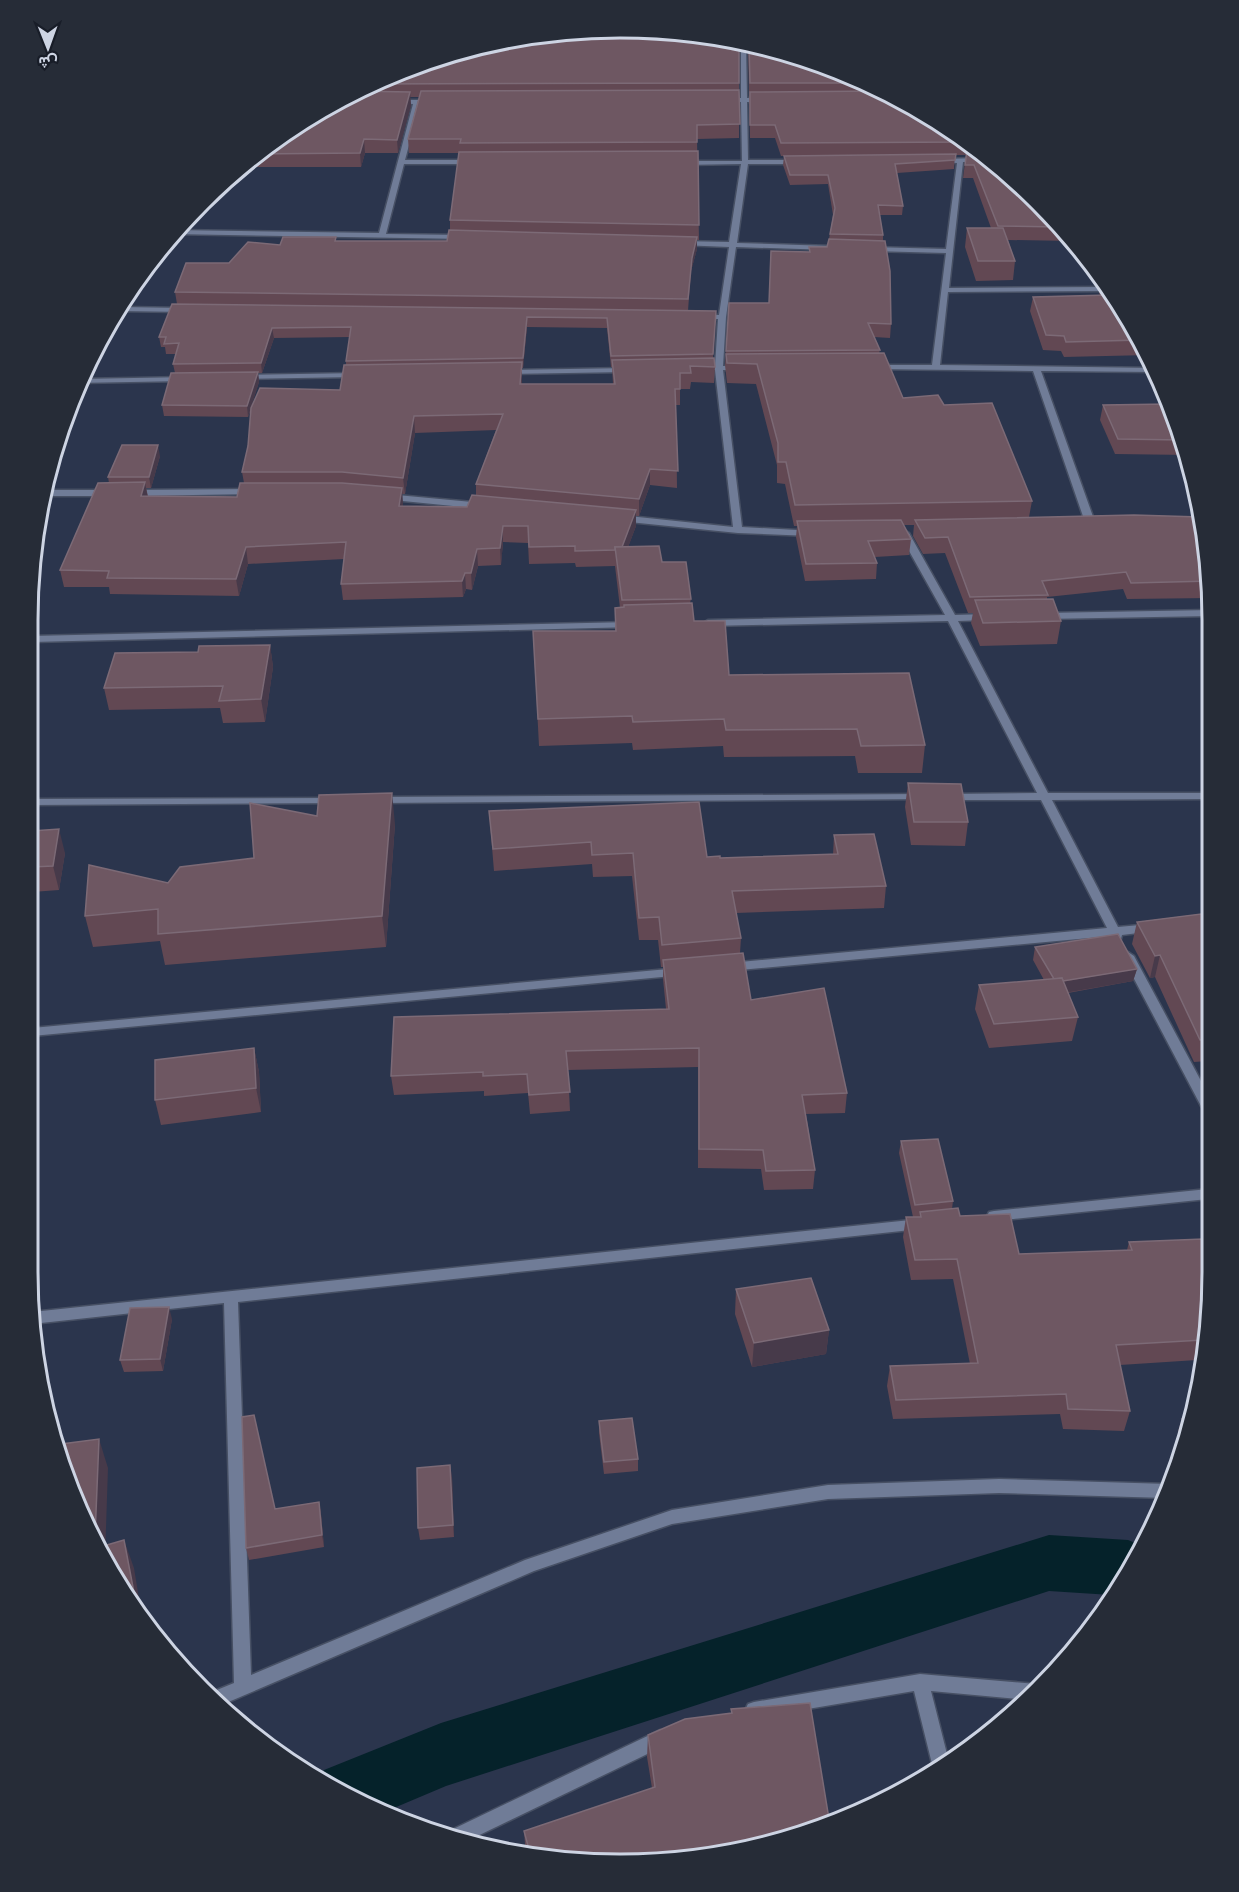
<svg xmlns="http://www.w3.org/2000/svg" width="1239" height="1892" font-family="'Archivo Narrow',Vazirmatn,sans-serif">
<rect width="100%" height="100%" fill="#2b354d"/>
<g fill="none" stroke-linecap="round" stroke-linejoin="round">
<polygon fill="#05222a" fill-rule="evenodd" points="1049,1535 1128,1540 1143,1546 1111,1595 1049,1591 446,1786 382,1813 321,1778 324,1770 441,1723"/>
<g stroke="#475064" stroke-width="3">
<g id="street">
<polygon points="741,42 746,44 747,98 764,98 767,100 764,102 747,102 748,160 799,160 802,162 799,164 748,164 737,243 831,246 835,248 831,250 736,247 726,317 723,366 740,366 744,368 740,370 723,370 742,527 814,531 816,533 811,536 738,533 619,521 614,518 619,515 733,527 715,370 700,370 696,368 700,366 715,366 718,319 701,319 697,317 701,315 719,315 729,247 680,245 676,243 680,241 729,242 741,164 682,165 679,163 682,161 742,161 741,102 724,102 721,100 724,98 741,98"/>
<polygon points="394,100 434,100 437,102 434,104 420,104 405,160 472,160 475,162 472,164 404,164 386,234 462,235 465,235 465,239 171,234 173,230 379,233 413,104 392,103"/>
<polygon points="940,159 979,158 982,160 979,162 963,162 949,288 1107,287 1109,291 948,292 940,365 1155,368 1157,372 1041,371 1096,525 1094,527 1088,527 1086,525 1033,371 874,369 870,367 874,365 932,365 946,253 872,251 868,249 872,247 946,249 957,163 938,162 938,160"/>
<polygon points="122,307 185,308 189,310 185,312 119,311"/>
<polygon points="629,368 630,370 626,372 505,374 501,372 505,370"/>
<polygon points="359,373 359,377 356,377 245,379 241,377 245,375"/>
<polygon points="188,377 189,379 185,381 77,383 79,379"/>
<polygon points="252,489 255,490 255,494 132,496 128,493 132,490"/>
<polygon points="44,490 108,490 112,493 108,496 43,496"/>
<polygon points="386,494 483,503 487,506 483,509 383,499 382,497"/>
<polygon points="904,530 909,533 955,615 988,614 993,617 988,620 958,621 1048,793 1210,793 1210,799 1052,800 1118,927 1151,924 1155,925 1157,928 1155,931 1122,935 1121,939 1117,940 1111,936 729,971 725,970 723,967 725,964 729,963 1107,928 1041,800 948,800 943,797 948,794 1037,793 948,621 708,626 703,623 708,620 945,615 899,533"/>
<polygon points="1211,610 1211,616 1044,619 1039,616 1044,613"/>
<polygon points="631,622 634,623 634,627 32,642 32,636"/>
<polygon points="922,794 926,795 927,797 926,799 378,803 373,800 378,797"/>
<polygon points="334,798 339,801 338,803 32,805 32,799"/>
<polygon points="1128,952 1134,956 1208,1094 1208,1111 1203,1109 1201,1106 1122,956"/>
<polygon points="679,968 685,972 683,975 32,1036 32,1028"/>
<polygon points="1208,1189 1208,1199 994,1221 989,1220 987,1216 989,1212 994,1211"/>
<polygon points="920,1219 925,1220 927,1224 925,1228 920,1229 238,1302 251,1675 525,1560 672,1510 828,1485 999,1479 1169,1484 1171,1485 1166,1498 999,1493 828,1499 672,1524 534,1571 219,1706 207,1694 234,1683 224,1303 32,1324 32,1312"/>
<polygon points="920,1674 1037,1684 1042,1686 1029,1700 931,1691 949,1762 934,1772 914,1691 754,1718 748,1716 745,1710 748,1704 754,1702"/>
<polygon points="660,1730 666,1733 669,1739 666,1745 465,1842 445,1836 447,1832"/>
</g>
</g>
<use href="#street" fill="#707c97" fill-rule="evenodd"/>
</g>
<g fill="#624853" fill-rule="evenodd">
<path d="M739,42V138L697,139L699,240H697V249L691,271L688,311H716L713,358L715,367L714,383L691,382L690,389H680V405H676L677,488L650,485L639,516H636V526L628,547L662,562L691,599L690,603L694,621L729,675L925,745L922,773H858L855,756L724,757L723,746L633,750L632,743L539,746L533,631H615V608H620L615,566L576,567L575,563L529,564L528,543L503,542L501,565L478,566L472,590L466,589L463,597L343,600L341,584L344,559L248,564L239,596L110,594L109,587H64L60,570L109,483L108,477L160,456L151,488H146L148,496L237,497L244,483L242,472L248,446L251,409L248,417L164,416L162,405L175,373L173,364L176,354H166L165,347H161L159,337L177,304L175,292L229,263L280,245L336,241H447L450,231V220L459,153H409L408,139L419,97H410L411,105L398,153H365L361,167H240L259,149L358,88L466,47ZM527,327L607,328L611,367H612L613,384H522V368H523ZM350,337L346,361V365L340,390L251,406L259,382L258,373H262L274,338ZM496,430L476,484V495L467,507L403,506L402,494H405L415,433Z"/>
<polygon points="748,44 810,59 916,107 1010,174 1073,241 1008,240 1015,261 1013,280 976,281 965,247 967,228 991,228 973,178 963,178 966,155 955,155 954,169 897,173 903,206 902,215 880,215 883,235 883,241 891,324 890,338 874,337 880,350 879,353 903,398 944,405 1032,501 1029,517 1211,581 1211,598 1127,599 1123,589 1047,597 1047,599 1061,621 1057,644 980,646 971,623 973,613 968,613 945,553 923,554 913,536 914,525 903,525 911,539 909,555 875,557 877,563 876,579 805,581 796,537 797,526 794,526 785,484 777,483 777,465 756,384 727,383 725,365 729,303 769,303 809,252 809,247 827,247 829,239 833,215 828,184 790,185 783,165 784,156 781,156 775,138 750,138"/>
<polygon points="1074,242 1090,259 1149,355 1064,357 1061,351 1043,350 1030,311 1033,297 1100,295 1099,293 1100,285 1095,285"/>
<polygon points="1169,404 1188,455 1115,454 1100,420 1103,405"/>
<polygon points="270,645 273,667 265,722 223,723 220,708 109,710 104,688 198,652"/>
<polygon points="908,783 968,822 965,846 911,845 905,807"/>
<polygon points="489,811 707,857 720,858 833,855 834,835 886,886 884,908 736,913 741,938 740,953 751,1000 847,1093 845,1113 806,1114 815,1170 813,1189 764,1190 761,1169 698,1168 698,1067 568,1070 570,1111 530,1114 528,1093 484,1096 484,1091 394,1095 391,1076 666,1009 663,979 663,967 661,967 658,940 639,940 632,876 593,877 592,864 494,871"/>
<polygon points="317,816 395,824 386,947 165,965 160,941 93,947 85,916 168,883 254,858"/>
<polygon points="32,831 65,853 59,890 32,892"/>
<polygon points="1209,913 1208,1061 1194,1062 1155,977 1150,978 1132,944 1137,922"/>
<polygon points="1035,947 1137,969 1133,981 1068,993 1078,1017 1072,1041 989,1048 975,1009 979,985 1044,980 1033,960"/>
<polygon points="254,1048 259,1072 261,1112 161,1125 155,1100"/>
<polygon points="901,1141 953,1201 952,1209 960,1216 1019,1254 1127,1250 1129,1242 1203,1239 1207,1350 1200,1378 1197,1360 1120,1365 1130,1411 1124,1431 1063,1429 1060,1414 893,1419 887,1386 890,1366 970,1364 953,1279 911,1280 903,1237 906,1217 913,1217 899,1153"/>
<polygon points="736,1289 829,1330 826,1354 752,1367 735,1314"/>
<polygon points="172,1319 163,1371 124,1372 120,1360"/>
<polygon points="1191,1418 1184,1450 1178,1431 1182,1419"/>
<polygon points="599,1421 638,1459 638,1471 604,1474 599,1433"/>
<polygon points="452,1477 454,1537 420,1540 418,1528"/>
<polygon points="319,1502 321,1514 324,1547 249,1560 246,1548 275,1509"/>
<polygon points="810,1703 580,1864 526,1857 524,1831 652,1788 647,1757 648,1735 731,1713 731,1709"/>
<polygon points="988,1725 1000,1725 985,1736"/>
</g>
<g fill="#473a4a">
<polygon points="410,92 411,105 398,153 397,140"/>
<polygon points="364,139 365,153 361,167 360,153"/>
<polygon points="697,237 697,249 691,271 688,312 692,258"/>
<polygon points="527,317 527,327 523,368 523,358"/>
<polygon points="272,328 274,338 262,373 261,363"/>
<polygon points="522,362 522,378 520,400 520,384"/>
<polygon points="258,372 259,382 248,417 247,406"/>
<polygon points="414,416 415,433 405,494 403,478"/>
<polygon points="158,445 160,456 151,488 149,477"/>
<polygon points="650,469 650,485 639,516 639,499"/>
<polygon points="145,482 148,499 141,496"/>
<polygon points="402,488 403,505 400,522 399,506"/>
<polygon points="636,510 636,526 621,566 621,550"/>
<polygon points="503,526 503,542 501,565 500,548"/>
<polygon points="246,547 248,564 239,596 236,579"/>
<polygon points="477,549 478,566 472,590 471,573"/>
<polygon points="465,573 466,589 463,597 462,581"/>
<polygon points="270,645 273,667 265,722 261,699"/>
<polygon points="392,793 395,824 386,947 382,916"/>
<polygon points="59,829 65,853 59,890 53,866"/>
<polygon points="1160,955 1155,977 1150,978 1155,956"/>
<polygon points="1137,969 1133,981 1053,995 1056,983"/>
<polygon points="254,1048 259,1072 261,1112 256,1088"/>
<polygon points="169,1307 172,1319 163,1371 160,1359"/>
<polygon points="829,1330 826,1354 752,1367 754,1343"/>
<polygon points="99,1439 108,1468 105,1558 95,1537"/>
<polygon points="450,1465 452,1477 454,1537 453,1525"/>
<polygon points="319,1502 321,1514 324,1547 322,1535"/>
<polygon points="124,1540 134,1568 143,1623 129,1605"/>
</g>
<g fill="#6e5762" stroke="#7c6a76" stroke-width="1.5">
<polygon points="581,28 697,32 739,42 739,83 368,84 466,47"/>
<polygon points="749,44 810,59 864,83 750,83"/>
<polygon points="739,90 740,124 697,125 697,142 460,143 461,139 408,139 421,91"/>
<polygon points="353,91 410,92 397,140 364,139 360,153 254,154 259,149"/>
<polygon points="881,91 916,107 965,142 781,143 775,125 750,125 750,92"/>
<polygon points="967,150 976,150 1010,174 1060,227 998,226 974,165 965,165"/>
<polygon points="698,151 699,225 450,220 459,152"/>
<polygon points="956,154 955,160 895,164 903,206 878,205 883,235 830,234 835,208 828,175 790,175 784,156"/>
<polygon points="967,228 1003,228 1015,261 978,261"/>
<polygon points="449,230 697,237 692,258 688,299 175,292 186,263 229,263 248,242 280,245 283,237 336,237 335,241 447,241"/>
<polygon points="829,239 885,241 890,271 891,324 868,323 880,350 726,351 729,303 769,303 771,251 810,252 809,247 827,247"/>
<polygon points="1101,279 1140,340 1066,342 1064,336 1046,335 1033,297 1109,295"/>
<polygon points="172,304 716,311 713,354 611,356 607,318 527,317 523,358 346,361 351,327 272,328 261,363 173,364 179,343 164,344 166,337 159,337"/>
<polygon points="884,353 903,398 938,395 944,405 992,403 1032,501 795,505 786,462 778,462 778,443 757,364 727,363 726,354"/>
<polygon points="714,358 715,367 690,366 691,373 680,373 680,389 675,389 678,471 650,469 639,499 476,484 503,414 414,416 403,478 342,472 242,472 248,446 251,408 260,388 340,390 344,365 522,362 520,384 615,384 612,360"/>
<polygon points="258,372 247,406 162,405 171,373"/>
<polygon points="1169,404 1182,440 1118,439 1103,405"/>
<polygon points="122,445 158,445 149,477 108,477"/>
<polygon points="145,482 141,496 237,497 240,483 342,483 402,488 399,506 467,507 472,495 636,510 622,547 615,547 615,550 575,551 575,546 529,547 528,526 503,526 500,548 477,549 471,573 465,573 462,581 341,584 346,542 246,547 236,579 107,578 109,571 60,570 98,483"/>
<polygon points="1134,515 1200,517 1211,581 1131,583 1126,572 1042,581 1048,595 970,597 948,537 925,538 915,520"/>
<polygon points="901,520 911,539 868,541 877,563 806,564 797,521"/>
<polygon points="659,546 662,562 686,562 691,599 622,600 615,547"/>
<polygon points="1053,599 1061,621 983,623 975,600"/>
<polygon points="692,603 694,621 725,621 729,675 909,673 925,745 861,746 857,729 726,730 724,719 633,722 632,716 538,719 533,631 616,631 615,608 624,607 624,605"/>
<polygon points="270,645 261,699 219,701 223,686 104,688 115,653 198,652 199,646"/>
<polygon points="908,783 961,784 968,822 914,822"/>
<polygon points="392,793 382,916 158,934 158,909 85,916 89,865 168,883 180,867 254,858 250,803 317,816 319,795"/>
<polygon points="699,802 707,857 720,856 720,858 838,854 834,835 874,834 886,886 732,891 741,938 662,945 659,917 639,918 633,853 592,855 591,842 493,849 489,811"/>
<polygon points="59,829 53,866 32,867 32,831"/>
<polygon points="1209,913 1208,1039 1200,1040 1160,955 1155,956 1137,922"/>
<polygon points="1118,934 1137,969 1063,981 1062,978 1054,979 1035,947"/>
<polygon points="743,953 751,1000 824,988 847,1093 802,1095 815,1170 766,1171 763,1150 699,1149 699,1048 566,1051 570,1092 529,1095 527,1074 483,1076 483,1072 391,1076 394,1017 669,1009 663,960"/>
<polygon points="1062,978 1078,1017 994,1024 979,985"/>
<polygon points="254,1048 256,1088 155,1100 155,1060"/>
<polygon points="938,1139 953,1201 915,1205 901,1141"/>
<polygon points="958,1208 960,1216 1010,1214 1019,1254 1132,1250 1129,1242 1203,1239 1207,1251 1207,1350 1206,1354 1203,1340 1116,1345 1130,1411 1068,1409 1066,1394 896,1400 890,1366 978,1363 957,1259 915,1260 906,1217 921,1217 920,1212"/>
<polygon points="811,1278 829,1330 754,1343 736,1289"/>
<polygon points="169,1307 160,1359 120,1360 130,1308"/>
<polygon points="254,1415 275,1509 319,1502 322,1535 246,1548 242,1417"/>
<polygon points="632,1418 638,1459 604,1462 599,1421"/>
<polygon points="1191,1418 1187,1436 1182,1419"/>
<polygon points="99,1439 95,1537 58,1463 54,1445"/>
<polygon points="450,1465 453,1525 418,1528 417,1468"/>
<polygon points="124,1540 136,1603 129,1605 100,1547"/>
<polygon points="810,1703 830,1825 735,1854 666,1858 666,1856 659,1859 580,1864 531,1857 524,1831 655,1787 648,1735 685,1719 732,1713 731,1709"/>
<polygon points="988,1725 1000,1725 989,1733"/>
</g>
<path d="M0 0H1239V1892H0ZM620 38H620A582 582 0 0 1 1202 620V1272A582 582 0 0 1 620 1854H620A582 582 0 0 1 38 1272V620A582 582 0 0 1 620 38Z" fill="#262c37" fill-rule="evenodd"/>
<path fill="none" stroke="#cdd4e3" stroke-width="3" d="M620 38H620A582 582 0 0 1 1202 620V1272A582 582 0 0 1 620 1854H620A582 582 0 0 1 38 1272V620A582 582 0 0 1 620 38Z"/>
<g transform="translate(48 48) rotate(179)" stroke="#181d28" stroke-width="4.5" paint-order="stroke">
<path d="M0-4.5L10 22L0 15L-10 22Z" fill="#cdd4e3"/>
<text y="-9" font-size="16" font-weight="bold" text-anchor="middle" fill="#cdd4e3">ش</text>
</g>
</svg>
